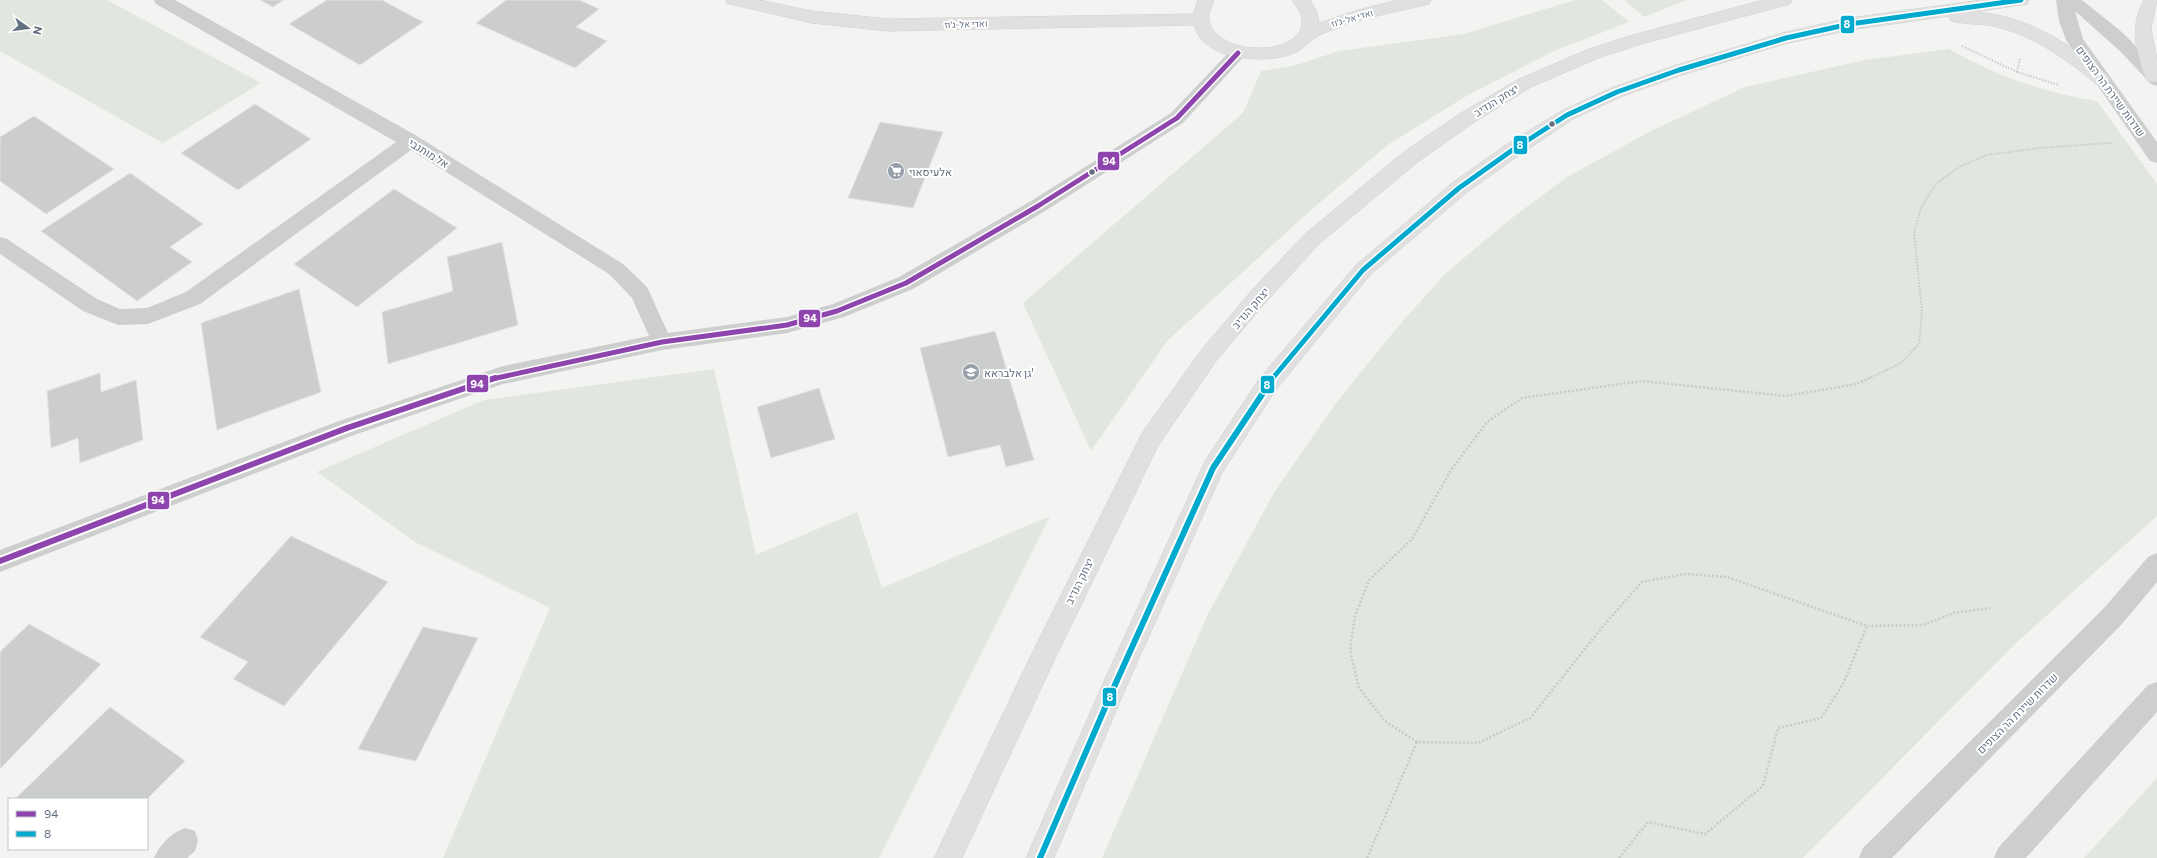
<svg xmlns="http://www.w3.org/2000/svg" width="2157" height="858" font-family="Commissioner,Heebo,sans-serif">
<rect width="100%" height="100%" fill="#f3f3f1"/>
<g fill="#e1e6df">
<polygon points="0,0 107,0 261,83 163,143 0,51"/>
<polygon points="1575,0 1602,0 1629,22 1554,51 1468,95 1389,144 1312,209 1167,341 1091,451 1023,303 1243,113 1261,71 1293,66 1339,51 1464,34"/>
<polygon points="1624,0 1687,0 1644,17"/>
<path d="M1949,49C1995,75 2044,93 2097,101L2157,184V516L2015,644L1803,858H1102L1207,616L1275,491L1336,403L1395,330L1444,275L1508,221L1567,177L1651,131L1745,87L1865,60Z"/>
<polygon points="714,369 756,555 857,512 882,588 1050,516 879,858 443,858 550,608 415,542 317,472 484,400"/>
<polygon points="2157,778 2157,858 2084,858"/>
</g>
<g fill="#cccece" stroke="#e2e2e1">
<polygon points="260,0 284,0 273,7"/>
<polygon points="327,0 382,0 423,22 360,65 289,24"/>
<polygon points="506,0 579,0 599,9 576,27 607,41 575,68 476,23"/>
<polygon points="255,104 311,139 238,190 181,153"/>
<polygon points="34,116 114,169 46,214 0,181 0,137"/>
<polygon points="880,122 943,132 913,208 848,198"/>
<polygon points="130,173 203,224 170,247 192,262 137,301 41,231"/>
<polygon points="394,189 457,228 357,307 294,264"/>
<polygon points="502,242 518,325 388,364 382,312 453,291 447,257"/>
<polygon points="299,289 321,392 217,430 201,323"/>
<polygon points="995,331 1034,460 1006,467 1000,445 948,457 920,348"/>
<polygon points="100,373 101,392 136,380 143,440 80,463 78,438 51,448 47,391"/>
<polygon points="819,388 835,439 771,458 757,407"/>
<polygon points="291,536 388,582 284,706 233,679 248,662 200,637"/>
<polygon points="29,624 101,664 0,769 0,652"/>
<polygon points="423,627 478,638 416,761 358,749"/>
<polygon points="110,707 185,761 147,799 15,799"/>
</g>
<g fill="none" stroke-linecap="round" stroke-linejoin="round">
<g stroke="#d0d1d0" stroke-width="1">
<g id="major">
<path d="M726,0H759L812,11L888,19L1193,14L1198,0H1214C1213,5 1208,12 1209,18C1211,56 1303,59 1302,21C1302,12 1296,7 1292,0H1310L1317,12L1319,23L1358,10L1398,0H1431L1429,4C1400,11 1371,16 1343,26C1333,30 1320,33 1312,40C1306,45 1300,51 1292,54C1264,64 1203,61 1194,25L888,31L812,23L734,5L728,4Z"/>
<polygon points="1764,0 1792,0 1790,4 1645,43 1601,57 1531,87 1473,123 1419,161 1319,244 1267,301 1216,361 1158,446 1052,665 962,858 934,858 1034,649 1142,433 1202,349 1253,289 1305,234 1405,151 1461,113 1519,79 1589,49 1633,35"/>
<path d="M1982,0H2029L2027,4L2021,5L1975,12C2025,15 2070,43 2107,75L2110,79L2107,83L2101,85L2095,83C2066,59 2034,36 1997,27C1982,23 1966,25 1951,21L1949,16L1850,30L1788,43L1685,74L1623,96L1573,119L1518,156L1466,193L1370,275L1275,391L1222,473L1124,692L1054,858H1026L1105,679L1205,461L1259,379L1356,265L1452,183L1504,146L1561,111L1611,88L1673,66L1786,32L1850,18Z"/>
<path d="M2144,0H2157L2151,29L2157,59V82L2148,81L2145,77C2136,48 2129,29 2144,0Z"/>
</g>
</g>
<g stroke="#c9cacb" stroke-width="2" stroke-dasharray="1.5 1.5" stroke-linecap="butt">
<polyline points="1962,46 2017,72 2059,85"/>
<polyline points="2017,72 2020,59"/>
<polyline points="1868,379 1901,363 1919,344 1922,311 1914,233 1921,208 1936,184 1959,167 1986,155 2040,148 2111,143"/>
</g>
<g stroke="#c9cacb" stroke-width="2.5" stroke-dasharray="2 2" stroke-linecap="butt">
<polyline points="1417,742 1385,721 1359,688 1350,650 1355,616 1369,580 1412,539 1451,470 1487,422 1522,398 1642,381 1786,396 1857,384 1870,378"/>
<polyline points="1367,858 1417,742 1478,743 1530,718 1604,625 1642,582 1685,574 1727,577 1867,626 1923,625 1954,613 1990,608"/>
<polyline points="1619,858 1648,822 1705,834 1763,786 1778,728 1821,718 1843,684 1867,626"/>
</g>
<g fill="#cdcece" fill-rule="evenodd">
<polygon points="154,0 175,0 417,136 623,264 647,287 668,333 787,317 833,304 899,277 1031,201 1171,113 1232,49 1238,47 1244,49 1247,53 1183,123 1045,211 913,289 844,317 787,333 662,350 503,384 354,435 0,572 0,550 339,421 503,366 649,336 632,298 609,274 411,150 200,304 148,324 118,325 83,311 0,254 0,237 7,239 97,299 120,309 147,308 186,292 396,142 156,4"/>
<polygon points="2056,0 2082,0 2123,33 2157,68 2157,86 2151,84 2121,52 2075,11 2083,39 2157,142 2157,163 2150,161 2066,40 2059,21"/>
<polygon points="2157,553 2157,582 2122,624 1892,858 1859,858 1863,848 2104,608 2149,556"/>
<polygon points="2157,682 2157,712 2026,858 1994,858 1998,848 2148,685"/>
<path d="M185,828L195,831L198,841L195,851L187,858H154C160,844 171,833 185,828Z"/>
</g>
<use href="#major" fill="#e0e0e1" fill-rule="evenodd"/>
<g stroke="#fff" stroke-width="8">
<polyline id="bus-1-far1" points="492,379 662,342 787,325 837,311 906,283 1038,206 1177,118 1238,53"/>
</g>
<g stroke="#fff" stroke-width="10">
<polyline id="bus-1" points="0,561 347,428 495,378"/>
</g>
<g stroke="#fff" stroke-width="8">
<polyline id="bus-2-far1" points="1272,379 1363,270 1459,188 1511,151 1567,115 1617,92 1679,70 1786,38 1850,24 2021,0"/>
</g>
<g stroke="#fff" stroke-width="10">
<polyline id="bus-2" points="1040,858 1114,687 1213,468 1273,378"/>
</g>
<use href="#bus-1-far1" stroke="#8e44ad" stroke-width="5"/>
<use href="#bus-1" stroke="#8e44ad" stroke-width="6"/>
<use href="#bus-2-far1" stroke="#00a9ce" stroke-width="5"/>
<use href="#bus-2" stroke="#00a9ce" stroke-width="6"/>
</g>
<defs>
<g id="supermarket-disc" transform="scale(0.9)"><circle r="9.5" fill="#959ea9" stroke="#fff"/><path d="M-6-5.5h2.5l.6 2H6L4.5 2H-2.5L-4.4-4H-6ZM-1.5 3.2a1.3 1.3 0 1 0 .1 0ZM3 3.2a1.3 1.3 0 1 0 .1 0Z" fill="#fff"/></g>
<g id="school-disc" transform="scale(0.9)"><circle r="9.5" fill="#959ea9" stroke="#fff"/><path d="M0-5L7-2L0 1L-7-2ZM-4 1L0 2.5L4 1V4Q0 6-4 4Z" fill="#fff"/></g>
</defs>
<g fill-rule="evenodd">
<use href="#supermarket-disc" x="896" y="171"/>
<use href="#school-disc" x="971" y="372"/>
</g>
<g fill="#627082" stroke="#fff" stroke-width="1.5">
<circle cx="1552" cy="124" r="3.5"/>
<circle cx="1092" cy="172" r="3.5"/>
</g>
<g text-anchor="middle" dominant-baseline="central" stroke-width="4" stroke-linejoin="round" paint-order="stroke">
<g font-size="9" fill="#627082" stroke="#fff">
<text transform="translate(1352 18) rotate(-16)">ואדי אל-ג'וז</text>
<text transform="translate(966 24) rotate(-2)">ואדי אל-ג'וז</text>
</g>
<g font-size="11" fill="#627082" stroke="#fff">
<text transform="translate(2111 91) rotate(54)">שדרות שיירת הר הצופים</text>
<text transform="translate(1496 100) rotate(-32)">יצחק הנדיב</text>
<text transform="translate(429 153) rotate(32)">אל מותנבי</text>
<text transform="translate(1250 308) rotate(-49)">יצחק הנדיב</text>
<text transform="translate(1079 581) rotate(-64)">יצחק הנדיב</text>
<text transform="translate(2017 713) rotate(-45)">שדרות שיירת הר הצופים</text>
</g>
<g font-size="11" fill="#627082" stroke="#fff" text-anchor="start">
<text x="909" y="171">אלעיסאוי</text>
<text x="984" y="372">גן אלבראא'</text>
</g>
</g>
<g stroke="#fff" stroke-width="1.5">
<rect x="1840" y="15" width="15" height="19" rx="4" fill="#00a9ce"/>
<rect x="1513" y="135" width="15" height="20" rx="4" fill="#00a9ce"/>
<rect x="1097" y="151" width="23" height="20" rx="4" fill="#8e44ad"/>
<rect x="798" y="309" width="23" height="19" rx="4" fill="#8e44ad"/>
<rect x="466" y="374" width="23" height="19" rx="4" fill="#8e44ad"/>
<rect x="1260" y="375" width="15" height="19" rx="4" fill="#00a9ce"/>
<rect x="147" y="491" width="23" height="19" rx="4" fill="#8e44ad"/>
<rect x="1102" y="687" width="15" height="20" rx="4" fill="#00a9ce"/>
</g>
<g font-size="11" text-anchor="middle" font-weight="bold" fill="#fff">
<text x="1847" y="28">8</text>
<text x="1520" y="149">8</text>
<text x="1109" y="165">94</text>
<text x="810" y="322">94</text>
<text x="477" y="388">94</text>
<text x="1267" y="389">8</text>
<text x="158" y="504">94</text>
<text x="1110" y="701">8</text>
</g>
<rect x="8" y="798" width="140" height="52" fill="#ffffff" stroke="#c0c6cd"/>
<rect x="16" y="811" width="20" height="6" fill="#8e44ad" stroke="#c0c6cd"/>
<text x="44" y="818" font-size="12" fill="#627082">94</text>
<rect x="16" y="831" width="20" height="6" fill="#00a9ce" stroke="#c0c6cd"/>
<text x="44" y="838" font-size="12" fill="#627082">8</text>
<g transform="translate(28 28) rotate(104)" stroke="#ffffff" stroke-width="3" paint-order="stroke">
<path d="M0-3L7 15L0 10L-7 15Z" fill="#627082"/>
<text y="-6" font-size="11" font-weight="bold" text-anchor="middle" fill="#627082">N</text>
</g>
</svg>
